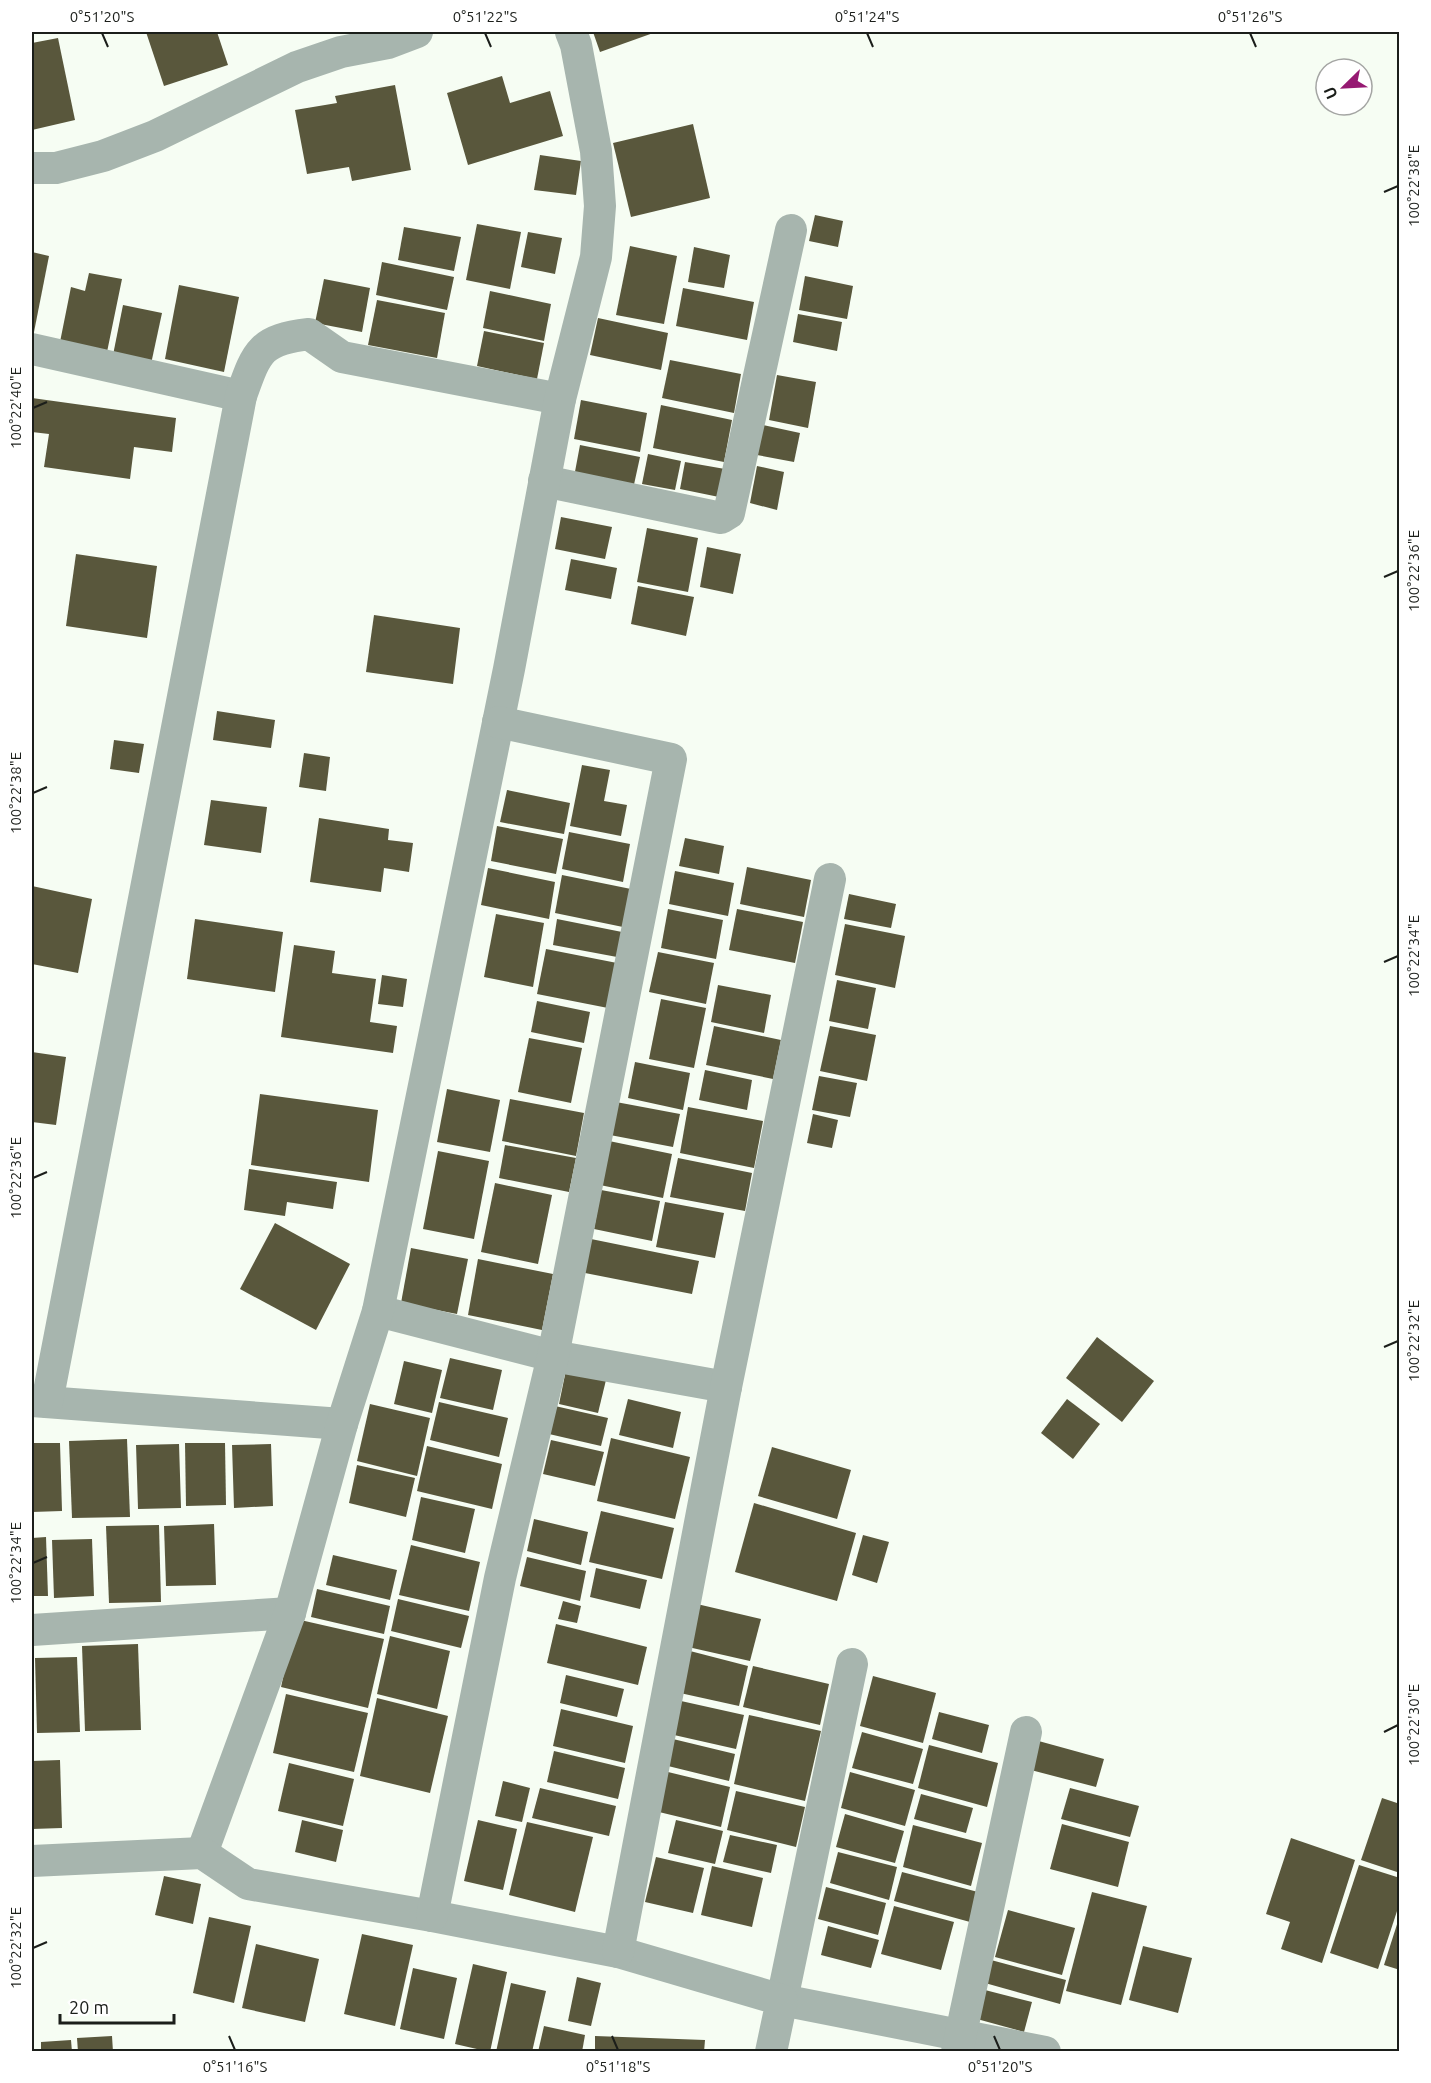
<svg xmlns="http://www.w3.org/2000/svg" width="1431" height="2083" font-family="Ubuntu,sans-serif">
<rect width="100%" height="100%" fill="#f6fdf3"/>
<g fill="#59573c">
<polygon points="146,32 217,32 228,65 164,86"/>
<polygon points="593,32 656,32 600,52"/>
<polygon points="58,38 75,120 32,130 32,43"/>
<polygon points="502,76 510,103 550,91 563,136 468,165 447,93"/>
<polygon points="395,85 411,170 352,181 349,167 307,174 295,110 337,103 335,96"/>
<polygon points="693,124 710,198 631,217 613,143"/>
<polygon points="540,155 581,161 576,195 534,190"/>
<polygon points="815,215 843,221 838,247 809,241"/>
<polygon points="477,224 521,232 510,289 466,280"/>
<polygon points="404,227 461,237 454,271 398,260"/>
<polygon points="528,232 562,238 555,274 521,267"/>
<polygon points="630,246 677,256 664,324 616,315"/>
<polygon points="694,247 730,255 724,288 688,282"/>
<polygon points="32,252 49,256 33,337 32,337"/>
<polygon points="382,262 454,277 447,310 376,295"/>
<polygon points="89,273 122,279 107,352 60,342 71,287 85,291"/>
<polygon points="805,276 853,286 847,319 799,310"/>
<polygon points="324,279 370,288 362,332 315,323"/>
<polygon points="179,285 239,297 224,372 165,359"/>
<polygon points="683,288 754,302 747,340 676,326"/>
<polygon points="490,291 551,304 544,341 483,328"/>
<polygon points="377,300 445,313 437,358 368,345"/>
<polygon points="123,305 162,313 151,364 113,355"/>
<polygon points="798,314 842,322 837,351 793,342"/>
<polygon points="598,318 668,333 661,370 590,355"/>
<polygon points="484,331 544,343 537,379 477,366"/>
<polygon points="670,360 741,374 734,413 662,398"/>
<polygon points="777,375 816,382 808,428 769,420"/>
<polygon points="32,398 176,418 172,452 134,447 130,479 44,467 49,434 32,432"/>
<polygon points="581,400 647,413 640,452 574,439"/>
<polygon points="661,405 732,420 724,462 653,448"/>
<polygon points="763,425 800,433 794,462 757,455"/>
<polygon points="580,445 640,457 633,489 574,477"/>
<polygon points="648,454 681,461 675,490 642,484"/>
<polygon points="685,462 725,469 719,497 680,489"/>
<polygon points="757,466 784,472 777,510 750,503"/>
<polygon points="561,517 612,527 605,559 555,549"/>
<polygon points="647,528 698,538 688,592 637,582"/>
<polygon points="707,547 741,554 733,594 700,587"/>
<polygon points="76,554 157,566 147,638 66,626"/>
<polygon points="571,559 617,568 611,599 565,590"/>
<polygon points="638,586 694,597 686,636 631,624"/>
<polygon points="374,615 460,628 453,684 366,672"/>
<polygon points="217,711 275,720 271,748 213,740"/>
<polygon points="114,740 144,744 139,773 110,769"/>
<polygon points="304,753 330,757 326,791 299,787"/>
<polygon points="582,765 610,770 604,801 627,805 621,836 570,826"/>
<polygon points="507,790 570,803 564,834 500,822"/>
<polygon points="211,800 267,807 261,853 204,845"/>
<polygon points="319,818 389,829 388,840 413,843 409,872 384,868 381,892 310,882"/>
<polygon points="497,826 563,839 556,874 491,861"/>
<polygon points="569,832 630,844 623,882 562,869"/>
<polygon points="685,838 724,846 719,874 679,866"/>
<polygon points="747,867 811,880 804,917 740,904"/>
<polygon points="488,868 555,882 549,919 481,905"/>
<polygon points="675,871 734,883 728,916 669,904"/>
<polygon points="562,875 631,889 623,927 555,913"/>
<polygon points="32,886 92,899 78,973 32,964"/>
<polygon points="849,894 896,904 891,928 844,919"/>
<polygon points="668,909 723,920 716,959 661,948"/>
<polygon points="737,909 803,922 795,963 729,950"/>
<polygon points="496,914 544,923 533,987 484,977"/>
<polygon points="195,919 283,932 275,992 187,979"/>
<polygon points="557,919 622,932 617,957 553,945"/>
<polygon points="845,924 905,936 895,988 835,975"/>
<polygon points="294,945 335,951 332,973 376,979 370,1022 397,1026 393,1053 281,1037"/>
<polygon points="546,949 617,963 608,1008 537,994"/>
<polygon points="658,952 714,963 706,1004 649,992"/>
<polygon points="382,975 407,979 403,1007 378,1004"/>
<polygon points="837,980 876,988 868,1029 829,1021"/>
<polygon points="718,985 771,995 764,1033 711,1022"/>
<polygon points="661,999 706,1008 694,1068 649,1059"/>
<polygon points="537,1001 590,1012 584,1043 531,1032"/>
<polygon points="714,1026 781,1040 773,1079 706,1065"/>
<polygon points="830,1026 876,1035 867,1081 820,1071"/>
<polygon points="529,1038 582,1048 571,1103 518,1092"/>
<polygon points="32,1052 66,1057 56,1125 32,1122"/>
<polygon points="635,1062 690,1073 683,1110 628,1098"/>
<polygon points="705,1070 752,1080 747,1110 699,1100"/>
<polygon points="819,1076 857,1083 850,1117 812,1110"/>
<polygon points="447,1089 500,1100 490,1152 437,1142"/>
<polygon points="260,1094 378,1110 369,1182 251,1165"/>
<polygon points="510,1099 584,1113 576,1156 502,1141"/>
<polygon points="616,1102 680,1114 673,1147 610,1135"/>
<polygon points="688,1107 763,1121 754,1168 680,1153"/>
<polygon points="813,1114 838,1120 832,1148 807,1143"/>
<polygon points="609,1141 672,1154 663,1198 600,1185"/>
<polygon points="505,1145 576,1158 569,1192 499,1178"/>
<polygon points="438,1151 489,1161 474,1239 423,1229"/>
<polygon points="678,1158 752,1173 745,1211 670,1197"/>
<polygon points="249,1169 337,1182 333,1209 287,1202 285,1216 244,1210"/>
<polygon points="495,1183 552,1195 538,1264 481,1252"/>
<polygon points="601,1190 660,1201 652,1241 594,1229"/>
<polygon points="665,1202 724,1213 715,1258 656,1247"/>
<polygon points="275,1223 350,1264 316,1330 240,1289"/>
<polygon points="591,1239 699,1261 692,1294 585,1273"/>
<polygon points="411,1248 468,1259 457,1314 401,1303"/>
<polygon points="478,1259 553,1274 542,1330 468,1315"/>
<polygon points="1097,1337 1154,1381 1122,1422 1066,1378"/>
<polygon points="450,1358 502,1370 493,1410 440,1398"/>
<polygon points="404,1361 442,1370 432,1413 394,1404"/>
<polygon points="566,1370 606,1380 598,1413 559,1404"/>
<polygon points="628,1399 681,1412 673,1448 619,1435"/>
<polygon points="1067,1399 1100,1424 1073,1459 1041,1433"/>
<polygon points="439,1402 508,1418 499,1457 430,1440"/>
<polygon points="370,1404 430,1418 417,1476 357,1461"/>
<polygon points="555,1406 608,1418 601,1446 549,1434"/>
<polygon points="611,1438 690,1457 675,1519 597,1501"/>
<polygon points="127,1439 130,1517 72,1518 69,1441"/>
<polygon points="551,1440 604,1452 595,1486 543,1474"/>
<polygon points="32,1443 60,1443 62,1511 32,1512"/>
<polygon points="185,1443 225,1443 226,1505 186,1506"/>
<polygon points="179,1444 181,1508 138,1509 136,1445"/>
<polygon points="271,1444 273,1506 234,1508 232,1445"/>
<polygon points="427,1446 502,1464 492,1509 417,1491"/>
<polygon points="772,1447 851,1470 837,1519 758,1496"/>
<polygon points="357,1465 415,1478 406,1517 349,1503"/>
<polygon points="421,1497 475,1509 465,1553 412,1540"/>
<polygon points="754,1503 856,1533 837,1601 735,1572"/>
<polygon points="601,1511 674,1528 662,1579 589,1562"/>
<polygon points="534,1519 588,1532 581,1565 527,1551"/>
<polygon points="214,1524 216,1585 166,1586 164,1526"/>
<polygon points="159,1525 161,1602 109,1603 106,1526"/>
<polygon points="863,1535 889,1542 877,1583 852,1575"/>
<polygon points="46,1537 48,1596 32,1596 32,1538"/>
<polygon points="92,1539 94,1596 54,1598 52,1540"/>
<polygon points="411,1545 480,1562 469,1611 399,1595"/>
<polygon points="333,1555 397,1570 390,1600 326,1585"/>
<polygon points="527,1557 586,1571 580,1601 520,1586"/>
<polygon points="596,1568 647,1580 640,1609 590,1597"/>
<polygon points="317,1589 390,1606 384,1634 311,1617"/>
<polygon points="398,1599 469,1616 461,1648 391,1631"/>
<polygon points="563,1601 581,1606 577,1623 558,1619"/>
<polygon points="697,1604 761,1619 750,1661 688,1647"/>
<polygon points="296,1619 384,1639 368,1708 281,1687"/>
<polygon points="556,1624 647,1647 638,1685 547,1663"/>
<polygon points="390,1636 450,1651 437,1709 377,1694"/>
<polygon points="138,1644 141,1730 85,1731 82,1646"/>
<polygon points="690,1651 748,1666 739,1706 680,1693"/>
<polygon points="77,1657 80,1732 37,1733 35,1658"/>
<polygon points="753,1666 829,1684 820,1725 743,1707"/>
<polygon points="566,1675 624,1689 617,1717 560,1703"/>
<polygon points="873,1676 936,1693 923,1743 860,1726"/>
<polygon points="286,1694 368,1713 354,1772 273,1753"/>
<polygon points="377,1698 448,1716 430,1793 360,1776"/>
<polygon points="681,1701 744,1715 736,1749 674,1735"/>
<polygon points="561,1709 633,1726 625,1763 553,1746"/>
<polygon points="939,1712 989,1725 982,1753 932,1739"/>
<polygon points="749,1715 821,1731 805,1801 734,1784"/>
<polygon points="862,1732 923,1749 913,1784 852,1768"/>
<polygon points="673,1739 735,1754 729,1781 668,1766"/>
<polygon points="1035,1740 1104,1759 1096,1787 1027,1769"/>
<polygon points="929,1745 998,1763 987,1807 918,1788"/>
<polygon points="554,1751 625,1768 618,1799 547,1782"/>
<polygon points="60,1760 62,1828 32,1829 32,1761"/>
<polygon points="289,1763 354,1779 343,1826 278,1811"/>
<polygon points="668,1772 730,1787 721,1827 659,1812"/>
<polygon points="850,1772 915,1790 905,1826 841,1808"/>
<polygon points="503,1781 530,1788 522,1822 495,1816"/>
<polygon points="540,1788 616,1806 609,1836 532,1818"/>
<polygon points="1070,1788 1139,1806 1130,1837 1061,1819"/>
<polygon points="736,1791 805,1807 796,1847 727,1830"/>
<polygon points="921,1794 973,1808 966,1833 914,1819"/>
<polygon points="1382,1798 1400,1804 1400,1873 1361,1860"/>
<polygon points="845,1814 904,1831 895,1863 836,1847"/>
<polygon points="302,1820 343,1830 336,1862 295,1852"/>
<polygon points="478,1820 517,1829 503,1890 464,1881"/>
<polygon points="676,1820 723,1831 715,1864 668,1853"/>
<polygon points="527,1822 593,1837 575,1912 509,1895"/>
<polygon points="1062,1824 1129,1842 1118,1887 1050,1869"/>
<polygon points="913,1825 982,1843 971,1886 903,1867"/>
<polygon points="730,1835 777,1845 771,1873 723,1862"/>
<polygon points="1291,1838 1355,1860 1322,1963 1281,1949 1290,1922 1266,1914"/>
<polygon points="838,1852 897,1867 889,1900 830,1883"/>
<polygon points="656,1857 704,1868 693,1913 645,1902"/>
<polygon points="1359,1865 1400,1878 1400,1902 1378,1969 1330,1953"/>
<polygon points="712,1866 763,1878 752,1927 701,1915"/>
<polygon points="902,1872 978,1892 970,1922 894,1901"/>
<polygon points="164,1876 201,1884 193,1924 155,1915"/>
<polygon points="826,1887 886,1903 878,1935 818,1919"/>
<polygon points="1092,1892 1147,1906 1121,2005 1066,1991"/>
<polygon points="894,1906 954,1922 941,1970 881,1954"/>
<polygon points="1008,1910 1075,1928 1062,1975 995,1957"/>
<polygon points="209,1917 251,1926 234,2003 193,1993"/>
<polygon points="1399,1918 1400,1918 1400,1970 1384,1965"/>
<polygon points="828,1926 879,1940 871,1968 821,1955"/>
<polygon points="362,1934 413,1945 395,2026 344,2014"/>
<polygon points="256,1944 319,1959 305,2022 242,2008"/>
<polygon points="1143,1946 1192,1958 1178,2013 1129,2000"/>
<polygon points="991,1960 1066,1980 1060,2004 985,1983"/>
<polygon points="473,1964 507,1972 490,2052 455,2044"/>
<polygon points="413,1968 457,1978 444,2039 400,2029"/>
<polygon points="577,1977 601,1983 591,2026 568,2021"/>
<polygon points="511,1983 546,1991 532,2052 496,2052"/>
<polygon points="985,1990 1032,2002 1024,2032 977,2019"/>
<polygon points="544,2026 585,2035 582,2052 538,2052"/>
<polygon points="112,2036 113,2052 78,2052 77,2038"/>
<polygon points="595,2036 705,2040 704,2052 595,2052"/>
<polygon points="71,2040 72,2052 41,2052 41,2042"/>
</g>
<g fill="none" stroke-linecap="round" stroke-linejoin="round">
<g stroke="#a7b5ae" stroke-width="32">
<polyline points="32,168 56,168 103,156 155,136 297,67 341,52 388,43 417,32"/>
<polyline points="32,349 241,396"/>
<polyline points="544,481 721,518 729,513 791,230"/>
<polyline points="378,1311 553,1356 726,1387"/>
<polyline points="32,1401 342,1424"/>
<path d="M47,1402L241,396C257,351 260,340 309,334L342,357L560,399"/>
<polyline points="32,1630 290,1613"/>
<polyline points="852,1664 782,2000 1045,2052"/>
<polyline points="202,1853 290,1613 342,1424 378,1311 509,669 560,399 596,257 600,206 596,151 576,45 571,32"/>
<polyline points="32,1861 202,1853 248,1884 432,1916 618,1952 782,2000 771,2052"/>
<polyline points="432,1916 500,1578 553,1356 671,759 498,722"/>
<polyline points="618,1952 726,1387 830,879"/>
<polyline points="957,2052 1026,1732"/>
</g>
</g>
<path fill="none" stroke="#1b1e1a" stroke-width="2" d="M102,33L108,47M485,33L491,47M867,33L873,47M1250,33L1256,47M1384,192L1398,186M33,408L47,402M1384,577L1398,571M33,793L47,787M1384,962L1398,956M33,1178L47,1172M1384,1347L1398,1341M33,1563L47,1557M1384,1732L1398,1725M33,1948L47,1942M229,2036L235,2050M612,2036L618,2050M994,2036L1000,2050"/>
<rect width="1431" height="2083" fill="none" stroke="#ffffff" stroke-width="66"/>
<g transform="translate(1344 87) rotate(246)"><circle r="28" fill="#ffffff" stroke="#a4a5a3" stroke-width="1.5"/>
<path d="M0-4.5L10 22L0 15L-10 22Z" fill="#961972"/>
<text y="-9" font-size="16" font-weight="bold" text-anchor="middle" fill="#1b1e1a">U</text>
</g>
<path d="M60 2014v9h114v-9" fill="none" stroke="#1b1e1a" stroke-width="3"/>
<text x="69" y="2014" font-size="18" fill="#1b1e1a" stroke="#ffffff" stroke-width="4.5" paint-order="stroke">20 m</text>
<rect x="33" y="33" width="1365" height="2017" fill="none" stroke="#1b1e1a" stroke-width="2"/>
<g font-size="15" text-anchor="middle" fill="#1b1e1a">
<text x="102" y="22">0°51'20"S</text>
<text x="485" y="22">0°51'22"S</text>
<text x="867" y="22">0°51'24"S</text>
<text x="1250" y="22">0°51'26"S</text>
<text transform="translate(1414 186) rotate(-90)" y="5">100°22'38"E</text>
<text transform="translate(16 408) rotate(-90)" y="5">100°22'40"E</text>
<text transform="translate(1414 571) rotate(-90)" y="5">100°22'36"E</text>
<text transform="translate(16 793) rotate(-90)" y="5">100°22'38"E</text>
<text transform="translate(1414 956) rotate(-90)" y="5">100°22'34"E</text>
<text transform="translate(16 1178) rotate(-90)" y="5">100°22'36"E</text>
<text transform="translate(1414 1341) rotate(-90)" y="5">100°22'32"E</text>
<text transform="translate(16 1563) rotate(-90)" y="5">100°22'34"E</text>
<text transform="translate(1414 1725) rotate(-90)" y="5">100°22'30"E</text>
<text transform="translate(16 1948) rotate(-90)" y="5">100°22'32"E</text>
<text x="235" y="2072">0°51'16"S</text>
<text x="618" y="2072">0°51'18"S</text>
<text x="1000" y="2072">0°51'20"S</text>
</g>
</svg>
